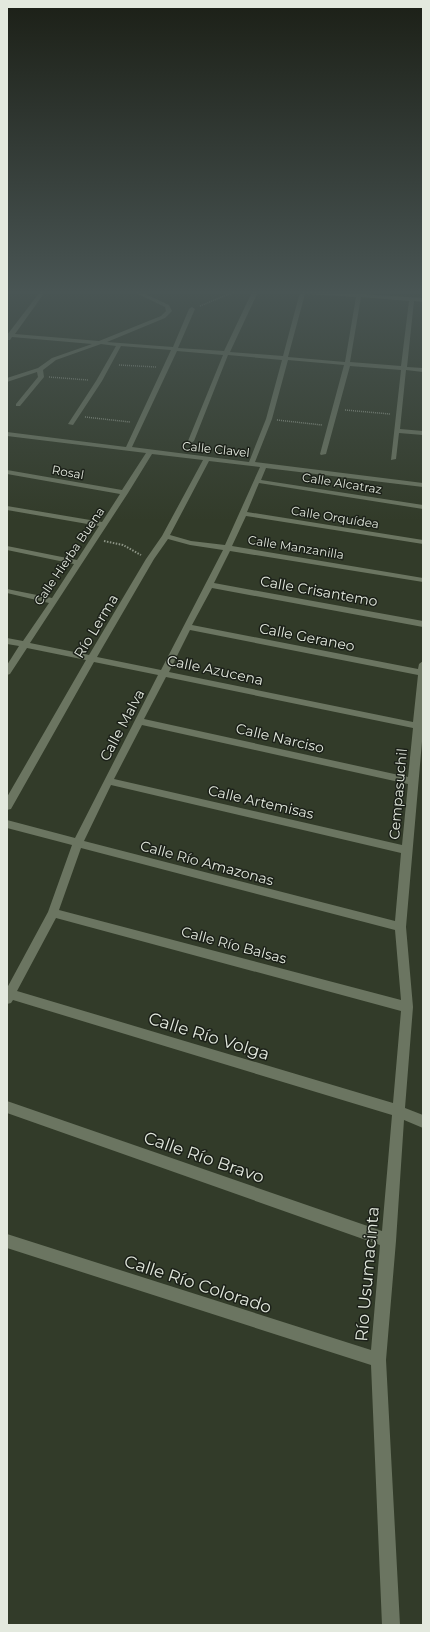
<svg xmlns="http://www.w3.org/2000/svg" width="430" height="1632" font-family="Montserrat,sans-serif">
<rect width="100%" height="100%" fill="#323b29"/>
<g fill="none" stroke-linecap="round" stroke-linejoin="round">
<g stroke="#8c9485" stroke-width="1.5" stroke-dasharray="1 1" stroke-linecap="butt">
<polyline points="200,306 234,292"/>
<polyline points="119,365 156,367"/>
<polyline points="49,377 88,380"/>
<polyline points="345,410 390,414"/>
<polyline points="85,417 130,422"/>
<polyline points="277,420 322,425"/>
</g>
<polyline stroke="#8c9485" stroke-width="2" stroke-dasharray="1.5 1.5" stroke-linecap="butt" points="104,541 123,545 141,555"/>
<path fill="#6b7561" fill-rule="evenodd" d="M40,292H45L15,334L99,341L161,316L166,311L165,307L134,292H141L169,305L172,311L165,318L107,342L173,347L189,309L192,307L195,309L178,348L224,351L252,292H258L230,352L283,356L300,292H330L423,298V302L414,301L407,367L423,368V372L406,370L400,429L423,431V435L399,433L396,459L391,460L401,370L350,366L326,454L321,455L320,454L344,365L288,360L272,419L255,462L423,483V487L266,468L261,480L423,505V509L259,483L247,512L423,540V544L246,516L232,546L423,578V582L230,551L214,583L423,621V627L212,588L192,625L418,669L419,664L423,661V730L406,927L413,1007L405,1108L423,1115V1128L404,1120L396,1241L386,1360L400,1625H382L371,1365L7,1248V1234L371,1350L380,1245L7,1113V1101L382,1231L392,1115L13,1000L11,1003L7,1004V988L48,912L72,845L7,828V820L75,838L158,675L94,662L11,809L7,810V797L86,660L27,648L10,674L7,675V665L19,646L7,644V638L23,641L49,603L7,593V589L52,598L74,564L7,550V546L77,560L99,526L7,510V506L102,522L120,494L7,474V470L122,490L146,453L7,436V432L126,447L171,350L121,346L102,381L73,425L68,424L96,381L116,346L101,344L56,360L43,370L44,377L20,406H16V404L38,377L37,372L7,382V378L38,368L52,358L92,344L12,337L10,340H7V335ZM305,294L356,297L345,362L288,357ZM361,297L409,301L401,366L350,362ZM177,351L223,355L188,441L191,443L194,441L228,355L282,360L266,419L249,462L132,447ZM152,454L203,460L162,536L146,559L89,655L30,643L128,493ZM209,461L260,467L225,545L191,541L170,535ZM168,539L190,545L223,550L161,670L97,657L154,559ZM190,630L418,675L413,722L169,672ZM166,677L413,728L408,777L144,719ZM142,725L408,784L402,845L114,779ZM111,785L401,853L395,921L84,841ZM81,848L395,930L401,1000L59,910ZM56,918L401,1011L393,1103L17,991Z"/>
</g>
<linearGradient id="sky" x2="0" y2="1"><stop stop-color="#1c2017"/><stop offset="0.56" stop-color="#495554"/><stop offset="1" stop-color="#495554" stop-opacity="0"/></linearGradient>
<rect width="430" height="521" fill="url(#sky)"/>
<g text-anchor="middle" dominant-baseline="central" stroke-width="3" stroke-linejoin="round" paint-order="stroke">
<g font-size="12" fill="#e3e9de" stroke="#1c2119">
<text transform="translate(216 449) rotate(6)">Calle Clavel</text>
<text transform="translate(68 472) rotate(10)">Rosal</text>
<text transform="translate(342 483) rotate(9)">Calle Alcatraz</text>
<text transform="translate(335 517) rotate(9)">Calle Orquídea</text>
<text transform="translate(296 547) rotate(9)">Calle Manzanilla</text>
<text transform="translate(69 556) rotate(-56)">Calle Hierba Buena</text>
</g>
<g font-size="14" fill="#e3e9de" stroke="#1c2119">
<text transform="translate(319 591) rotate(10)">Calle Crisantemo</text>
<text transform="translate(96 626) rotate(-59)">Río Lerma</text>
<text transform="translate(307 637) rotate(11)">Calle Geraneo</text>
<text transform="translate(215 670) rotate(12)">Calle Azucena</text>
<text transform="translate(122 725) rotate(-62)">Calle Malva</text>
<text transform="translate(280 738) rotate(13)">Calle Narciso</text>
<text transform="translate(398 794) rotate(-85)">Cempasuchil</text>
<text transform="translate(261 802) rotate(13)">Calle Artemisas</text>
<text transform="translate(207 863) rotate(15)">Calle Río Amazonas</text>
<text transform="translate(234 945) rotate(15)">Calle Río Balsas</text>
</g>
<g font-size="17" fill="#e3e9de" stroke="#1c2119">
<text transform="translate(209 1036) rotate(17)">Calle Río Volga</text>
<text transform="translate(204 1157) rotate(19)">Calle Río Bravo</text>
<text transform="translate(367 1274) rotate(-85)">Río Usumacinta</text>
<text transform="translate(198 1284) rotate(18)">Calle Río Colorado</text>
</g>
</g>
<rect width="430" height="1632" fill="none" stroke="#e3e9de" stroke-width="16"/>
</svg>
